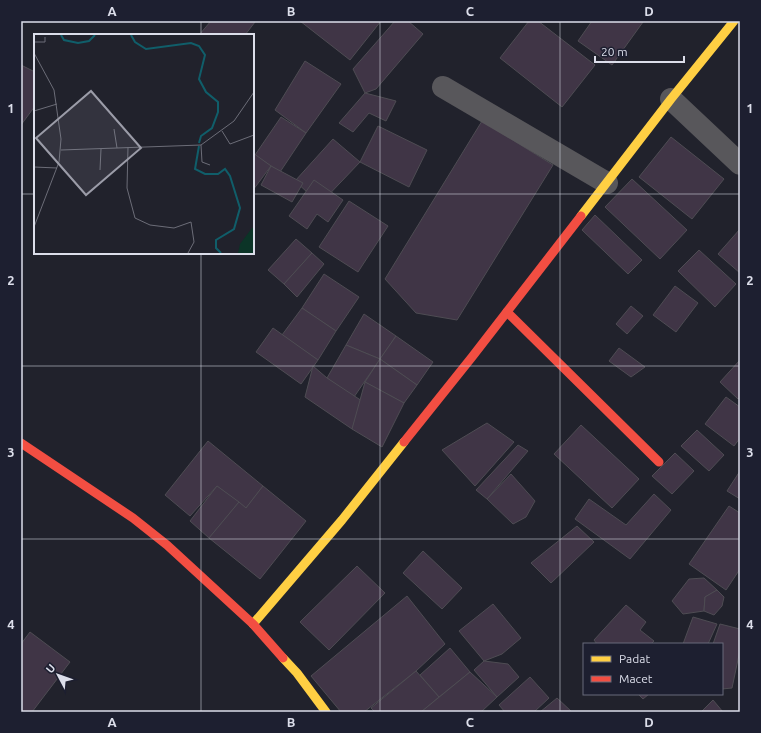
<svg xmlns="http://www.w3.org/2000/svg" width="761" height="733" font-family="Ubuntu,sans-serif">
<rect width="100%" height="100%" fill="#21222c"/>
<g fill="#403546" stroke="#4e4c53">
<polygon points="211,21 254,21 255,22 245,35 199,35"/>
<polygon points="300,21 381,21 350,60"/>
<polygon points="395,21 408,21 423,34 376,89 365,93 353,69"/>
<polygon points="529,21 538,21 595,65 562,107 500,58"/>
<polygon points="592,21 642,21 643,22 612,65 578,41"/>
<polygon points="305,61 341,84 306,133 275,110"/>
<polygon points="21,65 35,72 35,106 21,125"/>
<polygon points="365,93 396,101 386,121 369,113 353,132 339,123"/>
<polygon points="281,117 306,133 280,172 255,155"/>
<polygon points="482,121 553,165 457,320 416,313 385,279"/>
<polygon points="378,126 427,150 409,187 360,162"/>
<polygon points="671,137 724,179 692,219 639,177"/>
<polygon points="333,139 360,162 320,204 295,181"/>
<polygon points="253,153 271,166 253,190"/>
<polygon points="271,166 303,183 292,202 261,185"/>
<polygon points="632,179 687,230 660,259 605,207"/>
<polygon points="314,180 343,200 328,222 317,214 307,229 289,216"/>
<polygon points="349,201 388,226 358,272 319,247"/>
<polygon points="595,215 642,260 628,274 582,230"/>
<polygon points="740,229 740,273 718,254"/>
<polygon points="296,239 312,253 284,284 268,270"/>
<polygon points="699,250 736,284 715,307 678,271"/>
<polygon points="312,253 324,264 297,297 284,284"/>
<polygon points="324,274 359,297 336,331 302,308"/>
<polygon points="675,286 698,303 676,332 653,315"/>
<polygon points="631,306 643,316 627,334 616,324"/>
<polygon points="302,308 336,331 318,360 282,335"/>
<polygon points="364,314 396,336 380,359 346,345"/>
<polygon points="273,328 318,360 301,384 256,352"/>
<polygon points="396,336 433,362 417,385 380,359"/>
<polygon points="346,345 380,359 354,397 327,378"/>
<polygon points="619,348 645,367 631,377 609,361"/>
<polygon points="380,359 417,385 404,403 365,382"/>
<polygon points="740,360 740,397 738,399 720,382"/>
<polygon points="313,366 327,378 362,401 352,429 305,397"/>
<polygon points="365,382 404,403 382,447 352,429"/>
<polygon points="726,397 740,407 740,438 734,446 705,424"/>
<polygon points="487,423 514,442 475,486 442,450"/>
<polygon points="581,425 639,479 612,508 554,454"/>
<polygon points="697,430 724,455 709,471 681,446"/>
<polygon points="208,441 263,486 246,508 217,486 190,516 165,495"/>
<polygon points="518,445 528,451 487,499 476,490"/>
<polygon points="675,453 694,471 672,494 652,476"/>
<polygon points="740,471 740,499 727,491"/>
<polygon points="511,474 535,501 526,517 513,524 487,499"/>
<polygon points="217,486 239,502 209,538 190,521"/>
<polygon points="263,486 306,521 260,579 209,538 239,502 246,508"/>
<polygon points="654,494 671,510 630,559 575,519 589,499 626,525"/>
<polygon points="729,506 740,513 740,569 726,590 689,564"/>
<polygon points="577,526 594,542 551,583 531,563"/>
<polygon points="423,551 462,588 442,609 403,573"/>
<polygon points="357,566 385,593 329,650 300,622"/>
<polygon points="704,578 717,590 705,597 704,611 683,614 672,601 689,579"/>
<polygon points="717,590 724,597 722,606 714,615 704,611 705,597"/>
<polygon points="407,596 445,644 416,671 364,712 341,712 311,676"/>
<polygon points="493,604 521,638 502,654 484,661 459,631"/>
<polygon points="626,605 646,622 640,630 654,641 651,644 597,644 594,640"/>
<polygon points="693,617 717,624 708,644 683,644"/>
<polygon points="720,624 740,629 740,650 732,688 722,689 722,644 713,644"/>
<polygon points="30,632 70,662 32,712 21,712 21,644"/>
<polygon points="450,648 470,672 439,697 420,675"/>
<polygon points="484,661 508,664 519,677 497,697 474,670"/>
<polygon points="416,671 439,697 421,712 375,712 371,708"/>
<polygon points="470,672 497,697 481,712 421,712"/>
<polygon points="530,677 549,698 534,712 505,712 499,705"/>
<polygon points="638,694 649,694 643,699"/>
<polygon points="557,698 572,712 540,712"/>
<polygon points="713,700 723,712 701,712"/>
</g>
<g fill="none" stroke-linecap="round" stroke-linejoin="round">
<g stroke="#58575b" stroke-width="22">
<polyline points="443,87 607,183"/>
<polyline points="671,99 740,164"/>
</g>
<g stroke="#ffcf43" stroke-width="9">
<polyline points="581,216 671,99 734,21"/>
<polyline points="253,624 342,520 404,442"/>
<polyline points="283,658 297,673 326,712"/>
</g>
<g stroke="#f24e42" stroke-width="9">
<polyline points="507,312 659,462"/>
<polyline points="404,442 472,357 581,216"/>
<polyline points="21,443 133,518 167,545 253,624 283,658"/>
</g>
</g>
<path fill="none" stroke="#dcdeea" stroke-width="1" stroke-opacity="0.55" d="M201,21V35M380,21V712M560,21V712M21,194H35M253,194H740M201,253V712M21,366H740M21,539H740"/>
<g transform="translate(34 34)">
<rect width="220" height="220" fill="#21222c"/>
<path d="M218,194H220V219H204L206,210Z" fill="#0b3427"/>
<path fill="none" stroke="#105e6a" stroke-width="2" d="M27,1L30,6L44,9L55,7L61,1M97,1L101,8L112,15L157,9L165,12L171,21L165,45L172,58L184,68V78L178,94L167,102L165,109M165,112L161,135L171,140H184L191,135L196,142L206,174L200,195L182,206V214L187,219"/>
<path fill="none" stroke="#6c6d78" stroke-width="1" d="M0,8H11V3M0,19L20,56L27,105L25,128L0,193M0,77L23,70M80,95L83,114M188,97L196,110L220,101M167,111L168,128L176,131M94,113L93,154L101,184L116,191L140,194L157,188L160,208L154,219M27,116L167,111L200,87L220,58M0,133L23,134M66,136L67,115"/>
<path fill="#9b9ca8" fill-opacity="0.15" stroke="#9b9ca8" stroke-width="2" d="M57,57L107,114L52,161L2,104Z"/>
<rect width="220" height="220" fill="none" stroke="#dcdeea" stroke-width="2"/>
</g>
<rect width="761" height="733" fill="none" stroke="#1d1f30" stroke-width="44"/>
<rect x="583" y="643" width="140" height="52" fill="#1d1f30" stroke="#696b7a"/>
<rect x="591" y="656" width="20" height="6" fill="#ffcf43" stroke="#696b7a"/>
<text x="619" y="663" font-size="12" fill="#dcdeea">Padat</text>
<rect x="591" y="676" width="20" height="6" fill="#f24e42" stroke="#696b7a"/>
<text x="619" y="683" font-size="12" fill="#dcdeea">Macet</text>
<g transform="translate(58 675) rotate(311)" stroke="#1d1f30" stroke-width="3" paint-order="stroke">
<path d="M0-3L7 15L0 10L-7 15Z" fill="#dcdeea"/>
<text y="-6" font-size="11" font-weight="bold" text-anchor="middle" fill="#dcdeea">U</text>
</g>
<path d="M595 56v6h89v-6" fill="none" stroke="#dcdeea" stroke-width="2"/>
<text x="601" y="56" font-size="12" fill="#dcdeea" stroke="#1d1f30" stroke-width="3" paint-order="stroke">20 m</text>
<rect x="22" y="22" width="717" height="689" fill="none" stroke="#dcdeea" stroke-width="1.5"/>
<g font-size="13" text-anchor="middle" font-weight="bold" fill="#dcdeea">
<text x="112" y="16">A</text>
<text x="291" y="16">B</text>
<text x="470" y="16">C</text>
<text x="649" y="16">D</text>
<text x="11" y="113">1</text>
<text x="750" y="113">1</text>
<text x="11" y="285">2</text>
<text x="750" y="285">2</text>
<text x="11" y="457">3</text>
<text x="750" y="457">3</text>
<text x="11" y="629">4</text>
<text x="750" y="629">4</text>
<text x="112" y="727">A</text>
<text x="291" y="727">B</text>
<text x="470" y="727">C</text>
<text x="649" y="727">D</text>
</g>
</svg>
